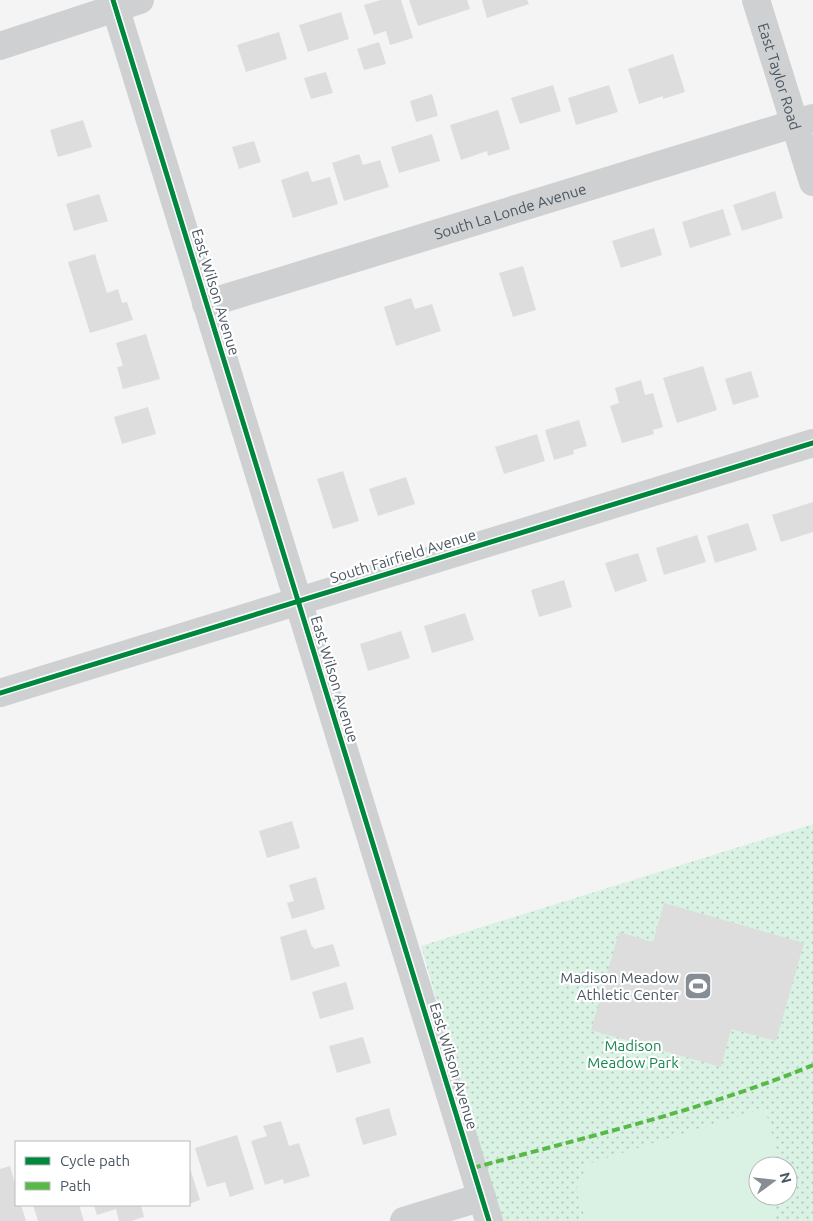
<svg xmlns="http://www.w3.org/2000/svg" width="813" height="1221" font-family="Ubuntu,sans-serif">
<defs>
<pattern id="grass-dots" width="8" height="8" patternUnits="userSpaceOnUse" patternTransform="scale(1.25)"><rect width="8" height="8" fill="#d9f2e3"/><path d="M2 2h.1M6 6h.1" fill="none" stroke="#b2c7bb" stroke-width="1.8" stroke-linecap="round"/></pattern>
</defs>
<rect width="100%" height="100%" fill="#f4f4f4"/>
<path fill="url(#grass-dots)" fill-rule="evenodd" d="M813,824V1221H502L478,1145L421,946ZM758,1166H788V1196H758Z"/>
<polygon fill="#d9f2e3" points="765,1108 773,1138 777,1166 758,1166 758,1196 777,1196 775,1221 586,1221 576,1190 587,1164"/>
<g fill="#ddddde">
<polygon points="381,0 401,0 413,38 390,45 386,31 374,35 364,5"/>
<polygon points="409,0 467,0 470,9 418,26"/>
<polygon points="482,0 527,0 529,4 487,18"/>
<polygon points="341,12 349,39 308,52 299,25"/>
<polygon points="279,32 287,59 246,72 237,45"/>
<polygon points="379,42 386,64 364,70 357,49"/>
<polygon points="673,54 685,92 663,99 663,96 639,104 628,69"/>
<polygon points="326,72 333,93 311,99 304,78"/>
<polygon points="553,85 561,111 520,124 511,98"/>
<polygon points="609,85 618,112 576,125 568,98"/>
<polygon points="432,94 438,116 416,122 410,101"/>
<polygon points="498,110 510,149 488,156 487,151 461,160 450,125"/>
<polygon points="83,120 92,147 58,157 50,130"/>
<polygon points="432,134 440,161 399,173 391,147"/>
<polygon points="254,141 261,162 239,169 232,147"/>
<polygon points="359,154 363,165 380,160 389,187 344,201 332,163"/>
<polygon points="308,171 312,182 330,177 338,204 293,218 281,180"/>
<polygon points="775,191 783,218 742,231 733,205"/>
<polygon points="99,194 108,221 74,231 66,204"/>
<polygon points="723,209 731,235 690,248 682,222"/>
<polygon points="654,228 662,255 621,268 612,241"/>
<polygon points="95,254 107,293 118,289 122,303 127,302 133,320 90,333 68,262"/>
<polygon points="523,266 536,310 513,317 499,273"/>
<polygon points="411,298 415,309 432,304 441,331 396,346 384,307"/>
<polygon points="146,334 160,379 123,389 117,367 123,366 116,343"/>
<polygon points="703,366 717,410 677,423 663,378"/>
<polygon points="751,371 759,397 733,405 725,379"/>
<polygon points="641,380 645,395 653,393 663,427 653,430 654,434 622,443 610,406 619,403 615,388"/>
<polygon points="148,407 156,434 122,444 114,417"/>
<polygon points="579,420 587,446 573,450 574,454 554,460 545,430"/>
<polygon points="537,434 545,461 504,474 495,447"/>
<polygon points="343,471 359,521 333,529 317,479"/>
<polygon points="406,477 415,504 378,516 369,489"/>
<polygon points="813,502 813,532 781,542 772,515"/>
<polygon points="748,523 757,550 715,563 707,536"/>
<polygon points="697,535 706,562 664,575 656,548"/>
<polygon points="638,553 647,581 615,592 605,563"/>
<polygon points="564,580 572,607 539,617 531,590"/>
<polygon points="465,613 474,640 432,653 424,626"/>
<polygon points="401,631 410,658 368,671 360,644"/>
<polygon points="292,821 300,848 267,858 259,831"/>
<polygon points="316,877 325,909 292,919 287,903 294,901 289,885"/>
<polygon points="664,903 804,943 776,1041 731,1029 721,1067 591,1030 619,932 653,942"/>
<polygon points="306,929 312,947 313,946 314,949 333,944 340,966 291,981 280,937"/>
<polygon points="346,982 354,1009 320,1019 312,992"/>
<polygon points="363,1037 371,1063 337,1073 329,1046"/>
<polygon points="389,1108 397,1135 363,1145 355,1118"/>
<polygon points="281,1121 289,1146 299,1143 310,1176 284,1184 283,1179 265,1185 251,1141 267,1136 263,1126"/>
<polygon points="237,1135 254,1189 230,1197 225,1182 207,1187 195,1148"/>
<polygon points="189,1165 200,1200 189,1204"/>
<polygon points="10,1166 16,1187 16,1205 21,1205 26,1221 0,1221 0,1169"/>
<polygon points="33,1205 79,1205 84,1221 38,1221"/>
<polygon points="94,1205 141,1205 144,1217 131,1221 119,1221 116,1209 97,1215"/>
</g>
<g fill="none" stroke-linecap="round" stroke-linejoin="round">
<g stroke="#ced0d2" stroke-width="28">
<polyline points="113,0 489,1221"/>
<path id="s1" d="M756,0L813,182"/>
<polyline points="0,46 140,0"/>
<path id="s2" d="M206,304L813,118"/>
<polyline points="0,693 813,443"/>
<polyline points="404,1221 482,1197"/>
</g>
<path stroke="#58b947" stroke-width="4" stroke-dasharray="8 4" stroke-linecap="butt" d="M473,1168C585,1137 705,1110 813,1065"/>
<g stroke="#fff" stroke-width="8">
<g id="cycleway">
<polyline points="113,0 489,1221"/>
<polyline points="0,693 813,443"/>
</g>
</g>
<use href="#cycleway" stroke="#00873e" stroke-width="5"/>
</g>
<defs>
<g id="stadium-square" transform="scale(1.4375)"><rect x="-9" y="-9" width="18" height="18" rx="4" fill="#868d94" stroke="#fff"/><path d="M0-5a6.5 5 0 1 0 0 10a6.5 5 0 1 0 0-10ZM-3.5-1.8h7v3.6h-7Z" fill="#fff"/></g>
</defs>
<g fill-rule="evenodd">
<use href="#stadium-square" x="698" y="986"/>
</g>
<g text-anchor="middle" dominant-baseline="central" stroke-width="4.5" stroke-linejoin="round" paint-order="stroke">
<g font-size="15" fill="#4a5661" stroke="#fff">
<text stroke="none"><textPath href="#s1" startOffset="80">East Taylor Road</textPath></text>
<text stroke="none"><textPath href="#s2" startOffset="318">South La Londe Avenue</textPath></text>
<text transform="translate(216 292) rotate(73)">East Wilson Avenue</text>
<text transform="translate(403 556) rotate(-17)">South Fairfield Avenue</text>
<text transform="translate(335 679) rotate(73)">East Wilson Avenue</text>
<text transform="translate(454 1066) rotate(73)">East Wilson Avenue</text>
</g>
<g font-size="15" fill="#4a5661" stroke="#fff" text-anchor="end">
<text x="679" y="977">Madison Meadow<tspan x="679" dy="17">Athletic Center</tspan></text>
</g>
<g font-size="15" fill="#17864f" stroke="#fff">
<text x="633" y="1045">Madison<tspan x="633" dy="17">Meadow Park</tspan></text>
</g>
</g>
<rect x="15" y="1141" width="175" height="65" fill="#ffffff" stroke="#b7bbc0"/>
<rect x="25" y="1157" width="25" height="8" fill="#00873e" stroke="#b7bbc0"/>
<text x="60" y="1166" font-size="15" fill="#4a5661">Cycle path</text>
<rect x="25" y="1182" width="25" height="8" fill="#58b947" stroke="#b7bbc0"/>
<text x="60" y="1191" font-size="15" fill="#4a5661">Path</text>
<g transform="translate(773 1181) rotate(75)"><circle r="24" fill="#ffffff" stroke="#b7bbc0"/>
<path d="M0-4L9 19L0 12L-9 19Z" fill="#868d94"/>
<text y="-8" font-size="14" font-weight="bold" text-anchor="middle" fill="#4a5661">N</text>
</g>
</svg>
